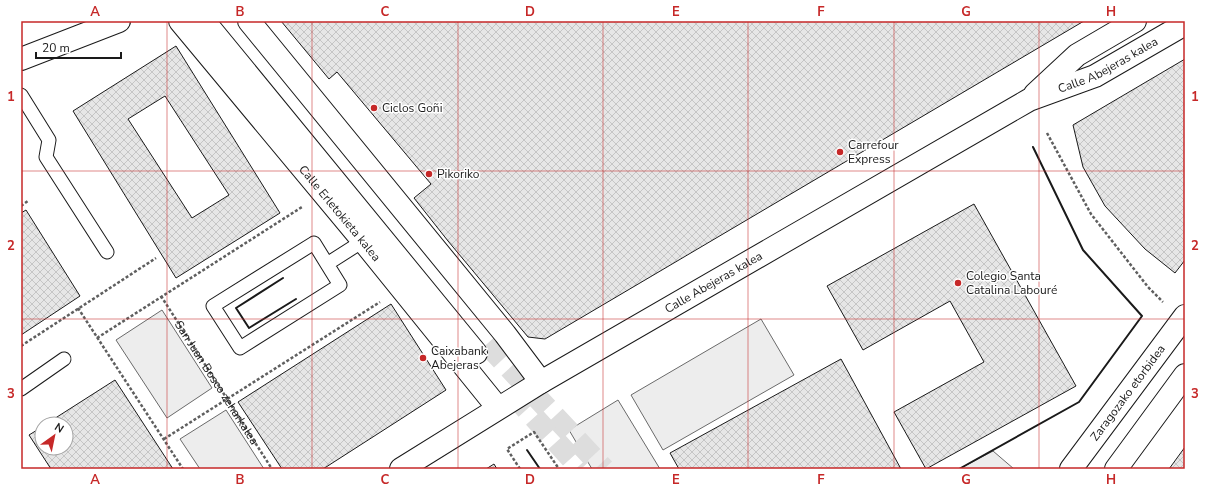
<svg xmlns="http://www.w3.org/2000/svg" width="1206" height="490" font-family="'Nunito Sans',sans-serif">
<defs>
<pattern id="building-cross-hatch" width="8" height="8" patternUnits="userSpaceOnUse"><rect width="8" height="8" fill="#e6e6e6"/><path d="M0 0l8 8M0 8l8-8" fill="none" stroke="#c5c5c5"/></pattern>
</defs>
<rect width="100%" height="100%" fill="#fff"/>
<g fill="#ededed" stroke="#6a6a6a">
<polygon points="162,310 212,388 167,418 116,340"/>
<polygon points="761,319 794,375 663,450 631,395"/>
<polygon points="618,400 660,469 592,469 569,430"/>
<polygon points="226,410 264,469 200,469 180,439"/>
<polygon points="993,451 1014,469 959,469"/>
</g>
<g fill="url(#building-cross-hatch)" stroke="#1a1a1a" fill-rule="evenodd">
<polygon points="281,21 1084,21 545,339 528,337 448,241 414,198 431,184 337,72 329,79"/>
<path d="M176,46L280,213L176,278L73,111ZM165,96L229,195L192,218L128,119Z"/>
<polygon points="1185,59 1185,260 1175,273 1145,249 1105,206 1083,167 1073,125"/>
<polygon points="974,204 1076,386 926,469 894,412 984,362 950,301 863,350 827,286"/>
<polygon points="26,210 80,296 21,335 21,213"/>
<polygon points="391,304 446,390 323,469 282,469 238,402"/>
<polygon points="841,359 901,469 679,469 670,453"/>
<polygon points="115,380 173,469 51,469 29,435 42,427 42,448 66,448 66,424 46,424"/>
<polygon points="1185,447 1185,469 1169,469"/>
<polygon points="494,464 497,469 486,469"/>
</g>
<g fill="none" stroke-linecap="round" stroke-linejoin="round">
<g stroke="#ddd" stroke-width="22" stroke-dasharray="22 11" stroke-linecap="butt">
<polyline points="487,344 604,469"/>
<polyline points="512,393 581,469"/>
</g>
<g stroke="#1a1a1a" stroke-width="15">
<g id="service">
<polyline points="21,95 49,140 46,157 107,252"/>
<polyline points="327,264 314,243 213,306 240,348 340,285 327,264 363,241"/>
<polyline points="21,389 64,359"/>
</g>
</g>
<g stroke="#1a1a1a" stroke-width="24">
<g id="tertiary">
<path id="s2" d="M180,21L363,241L498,408"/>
<polyline points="249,21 505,334 541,382"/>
<polyline points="21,59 119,21"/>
<polyline points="1035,94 1077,55 1135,21"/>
<path id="s3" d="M401,469L541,382L1029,100L1095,76L1185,24"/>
</g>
</g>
<g stroke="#1a1a1a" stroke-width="24">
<g id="secondary">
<polyline points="204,21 476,353"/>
<path id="s4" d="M1071,469L1185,316"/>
<polyline points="1116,469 1185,375"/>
</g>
</g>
<g stroke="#5f5f5f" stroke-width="2.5" stroke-dasharray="3 2" stroke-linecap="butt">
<polyline points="1047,133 1091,214 1148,287 1163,302"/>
<polyline points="21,206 28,201"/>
<path id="s1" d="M161,296L272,469"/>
<polyline points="78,308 183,469"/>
<polyline points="97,338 302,207"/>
<polyline points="21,346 156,258"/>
<polyline points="164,439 380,302"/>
<polyline points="520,469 507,449 534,432 559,469"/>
</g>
<use href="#service" stroke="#fff" stroke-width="13"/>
<use href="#tertiary" stroke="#fff" stroke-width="22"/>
<use href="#secondary" stroke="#fff" stroke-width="22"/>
<g stroke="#1a1a1a" stroke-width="2">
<polyline points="283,278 236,308 249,328 296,299"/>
<polyline points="527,450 540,469"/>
<polyline points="959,469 1079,402 1142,316 1083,250 1033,147"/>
</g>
</g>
<path fill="none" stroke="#c62828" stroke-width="1" stroke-opacity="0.55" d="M167,21V469M312,21V469M458,21V469M603,21V469M748,21V469M894,21V469M1039,21V469M21,171H1185M21,319H1185"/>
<g fill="#c62828" stroke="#fff" stroke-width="1.5">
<circle cx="374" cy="108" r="4"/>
<circle cx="840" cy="152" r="4"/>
<circle cx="429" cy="174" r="4"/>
<circle cx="958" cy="283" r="4"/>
<circle cx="423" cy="358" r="4"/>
</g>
<g text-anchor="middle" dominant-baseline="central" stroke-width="3" stroke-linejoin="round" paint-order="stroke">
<g font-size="12" fill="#1a1a1a" stroke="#fff">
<text stroke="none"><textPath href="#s3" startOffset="815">Calle Abejeras kalea</textPath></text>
<text stroke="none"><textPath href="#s2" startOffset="250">Calle Erletokieta kalea</textPath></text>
<text stroke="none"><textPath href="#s3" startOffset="364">Calle Abejeras kalea</textPath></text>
<text stroke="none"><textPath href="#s1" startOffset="103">San Juan Bosco zeharkalea</textPath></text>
<text stroke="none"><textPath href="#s4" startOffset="95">Zaragozako etorbidea</textPath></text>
</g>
<g font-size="12" fill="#1a1a1a" stroke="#fff" text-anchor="start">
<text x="382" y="108">Ciclos Goñi</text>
<text x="848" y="145">Carrefour<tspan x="848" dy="14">Express</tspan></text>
<text x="437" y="174">Pikoriko</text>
<text x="966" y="276">Colegio Santa<tspan x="966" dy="14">Catalina Labouré</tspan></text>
<text x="431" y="351">Caixabank<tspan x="431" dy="14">Abejeras</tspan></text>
</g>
</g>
<rect width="1206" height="490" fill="none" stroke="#ffffff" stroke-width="44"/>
<g transform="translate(54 436) rotate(33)"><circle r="19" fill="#ffffff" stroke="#a3a3a3"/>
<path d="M0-3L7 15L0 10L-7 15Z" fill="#c62828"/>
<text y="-6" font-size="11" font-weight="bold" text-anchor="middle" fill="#1a1a1a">N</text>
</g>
<path d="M36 52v6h85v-6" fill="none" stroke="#1a1a1a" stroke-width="2"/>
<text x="42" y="52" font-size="12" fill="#1a1a1a" stroke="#ffffff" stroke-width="3" paint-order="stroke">20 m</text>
<rect x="22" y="22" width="1162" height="446" fill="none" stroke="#c62828" stroke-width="1.5"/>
<g font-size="13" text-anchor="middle" font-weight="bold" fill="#c62828">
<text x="95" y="16">A</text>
<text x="240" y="16">B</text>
<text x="385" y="16">C</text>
<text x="530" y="16">D</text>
<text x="676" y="16">E</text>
<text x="821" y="16">F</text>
<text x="966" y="16">G</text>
<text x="1111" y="16">H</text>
<text x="11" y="101">1</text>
<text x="1195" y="101">1</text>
<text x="11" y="250">2</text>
<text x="1195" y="250">2</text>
<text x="11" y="398">3</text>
<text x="1195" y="398">3</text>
<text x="95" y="484">A</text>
<text x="240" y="484">B</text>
<text x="385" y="484">C</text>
<text x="530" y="484">D</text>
<text x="676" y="484">E</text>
<text x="821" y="484">F</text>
<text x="966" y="484">G</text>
<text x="1111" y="484">H</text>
</g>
</svg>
